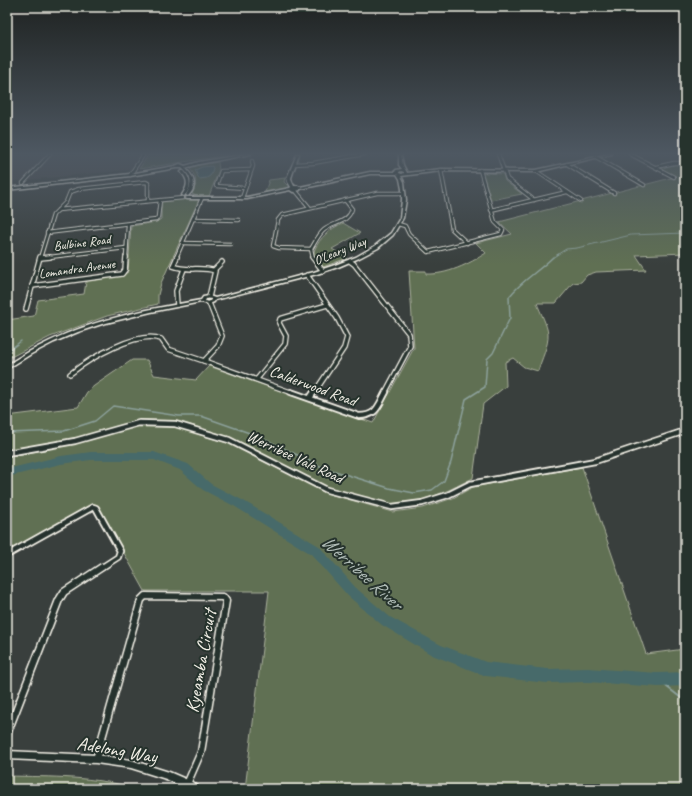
<svg xmlns="http://www.w3.org/2000/svg" width="692" height="796" font-family="Caveat,sans-serif">
<rect width="100%" height="100%" fill="#393f3d"/>
<filter id="ink" filterUnits="userSpaceOnUse"><feTurbulence type="fractalNoise" baseFrequency=".025" numOctaves="2"/><feDisplacementMap in="SourceGraphic" scale="8" xChannelSelector="R" yChannelSelector="G"/><feConvolveMatrix kernelMatrix="1 2 1 2 8 2 1 2 1" color-interpolation-filters="sRGB"/></filter>
<g filter="url(#ink)">
<polygon fill="#464748" points="7,154 149,154 139,169 7,182"/>
<g fill="#617052" stroke="#aab09d">
<polygon points="149,154 229,154 228,155 139,169"/>
<path d="M218,162L219,170L209,196H196L192,194C197,183 198,177 188,167Z"/>
<path d="M677,164H685V253L636,255L646,270L596,272L587,275L581,282L573,283L556,303H537C540,312 547,324 548,334C549,345 541,360 538,371L524,367L513,358L505,362L506,386L483,404L473,478L449,490L421,501L393,505L327,487L230,437L178,421L141,420L74,439L7,450V416L78,407L87,392L94,386L132,360H147L154,375L196,380L209,366L373,423L414,348L409,271H426V274C447,275 469,264 486,253L476,243L512,234L499,222L675,177L661,168Z"/>
<polygon points="485,173 503,174 505,181 522,194 491,200 483,174"/>
<polygon points="285,178 284,182 288,186 287,188 265,192 269,180"/>
<polygon points="178,199 199,200 161,283 158,295 158,304 107,316 50,337 7,359 7,320 34,316 38,300 84,294 86,282 88,280 121,276 128,272 131,226 156,222 161,219 161,202"/>
<path d="M343,223L360,233L332,249L347,258L323,267L314,255V251C320,237 330,229 343,223Z"/>
<polygon points="139,425 175,427 227,443 326,493 393,512 423,508 453,498 473,487 582,467 646,654 685,649 685,789 245,789 269,591 145,591 98,506 90,505 7,552 7,457 74,444"/>
<path d="M7,776C53,777 93,776 138,789H7Z"/>
</g>
<polygon fill="#476b6a" stroke="#8ca19c" points="212,166 213,168 211,175 207,178 199,179 195,170 202,167"/>
<g fill="none" stroke-linecap="round" stroke-linejoin="round">
<polyline stroke="#8ca19c" stroke-width="1" points="552,258 566,249 577,248 631,235 685,233"/>
<g stroke="#8ca19c" stroke-width="1.5">
<polyline points="7,352 21,341"/>
<path d="M7,433L64,431L95,421L113,406L179,416H201L258,436L322,467L389,488L414,493L432,490L444,481L451,462L466,399L485,387L487,359L493,353L510,318L509,297C521,281 539,271 553,257"/>
</g>
<polyline stroke="#8ca19c" stroke-width="2" points="658,680 685,701"/>
<polygon fill="#476b6a" fill-rule="evenodd" points="91,452 154,452 188,464 211,484 242,500 319,546 356,588 390,617 441,645 486,662 547,669 588,668 658,673 685,672 685,686 658,687 588,682 547,683 486,676 432,655 382,625 348,596 311,554 234,506 203,490 180,470 154,460 91,460 61,464 7,477 7,469 61,456"/>
<g stroke="#f4f1e8" stroke-width="4.5">
<g id="minor-far3">
<polyline points="498,154 507,179 534,200"/>
<polyline points="630,154 674,177"/>
<polyline points="596,157 644,185"/>
<polyline points="294,164 313,163 365,154"/>
<polyline points="567,164 614,193"/>
<polyline points="656,167 674,163 685,163"/>
<polyline points="441,170 452,229 467,243"/>
<polyline points="536,171 581,201"/>
<polyline points="130,175 144,154"/>
<polyline points="23,183 50,154"/>
<polyline points="245,188 216,186 221,171 251,170"/>
<polyline points="296,191 310,208"/>
<polyline points="242,198 253,166 252,161"/>
<polyline points="58,210 183,198"/>
<polyline points="491,210 567,192"/>
<polyline points="193,219 239,220"/>
<polyline points="398,224 405,226 409,234 428,252 501,234 503,230 495,222 480,170"/>
<polyline points="47,233 156,220 158,217 160,200"/>
<polyline points="182,243 231,244"/>
<polyline points="311,249 279,248 273,246 278,220 282,215 377,193 403,193"/>
<polyline points="40,258 53,215 66,202 70,192 79,189 146,182 148,183 148,201"/>
<polyline points="41,258 126,248"/>
<polyline points="126,258 128,224"/>
<polyline points="176,258 202,198"/>
<path d="M313,258L311,249C315,243 318,235 324,230C334,222 348,223 352,209L345,200"/>
</g>
</g>
<g stroke="#f4f1e8" stroke-width="6">
<g id="minor-far2">
<path d="M177,257L173,266C187,272 201,266 215,271L209,297"/>
<polyline points="312,257 323,271"/>
<polyline points="40,258 50,257"/>
<polyline points="350,261 354,264 409,334 410,346 385,393"/>
<polyline points="214,270 222,262"/>
<polyline points="307,275 337,318 347,337 344,348 314,393"/>
<polyline points="32,286 122,274 125,270 126,257"/>
<polyline points="209,303 222,336 218,346 204,361 293,393"/>
<polyline points="177,305 176,291 184,269"/>
<polyline points="26,309 40,257"/>
<path d="M70,374C89,359 137,330 161,339L168,349L204,361"/>
<polyline points="257,379 285,344 286,336 279,323 280,319 327,305"/>
</g>
</g>
<g stroke="#f4f1e8" stroke-width="8">
<g id="minor-far1">
<path d="M291,392L359,416C377,416 378,406 386,392"/>
<polyline points="310,398 314,392"/>
<polyline points="7,453 75,441 139,423 175,424 229,440 327,490 392,507 422,503 448,495 470,484 595,461 685,431"/>
<polyline points="7,555 93,507 96,508 120,551 118,557 101,568"/>
</g>
</g>
<g stroke="#f4f1e8" stroke-width="9">
<g id="minor">
<polyline points="7,734 59,600 64,592 102,567"/>
<polyline points="96,759 141,600 145,596 223,597 226,601 201,752 187,784"/>
</g>
</g>
<g stroke="#f4f1e8" stroke-width="3">
<g id="tertiary">
<path d="M247,154H251L199,164L185,168C194,176 198,187 188,196L186,195C193,183 192,177 182,168H176L130,176L7,190V188L130,174L175,166L180,164L185,166L199,162Z"/>
<path d="M297,154H299L291,178L292,182L294,186H298L300,187L370,172H395L396,170L402,169L399,165V154H401L403,165L407,173L441,169L536,170L609,154H612L536,172L441,171L401,176L404,182L406,200L403,218L393,235L378,248L359,258L338,267L317,274L215,300L214,302L209,304L201,302L151,312L102,324L78,332L54,342L31,354L7,369V365C21,356 35,348 50,341C98,318 150,309 201,300L203,297L209,296L215,298L314,272L335,265L356,257L375,246L391,233L400,218L402,200V189L400,179L397,174H370L300,189V190L293,192L290,190L247,199H187L185,198L187,197H247L290,188L291,187L288,182L287,178ZM401,171L404,172V173L402,174L399,173V172ZM209,298L211,299V300L208,302L205,301L206,299Z"/>
<path d="M182,171H184C191,179 192,189 184,196L182,195C188,186 189,180 181,172Z"/>
<polygon points="7,751 96,755 131,760 169,772 190,781 198,786 199,789 187,789 166,779 131,768 96,763 7,759"/>
</g>
</g>
<use href="#minor-far3" stroke="#26332d" stroke-width="2.5"/>
<use href="#minor-far2" stroke="#26332d" stroke-width="3.5"/>
<use href="#minor-far1" stroke="#26332d" stroke-width="4.5"/>
<use href="#minor" stroke="#26332d" stroke-width="6"/>
<use href="#tertiary" fill="#26332d" fill-rule="evenodd"/>
</g>
</g>
<linearGradient id="sky" x2="0" y2="1"><stop stop-color="#1f2322"/><stop offset="0.58" stop-color="#4e5862"/><stop offset="1" stop-color="#4e5862" stop-opacity="0"/></linearGradient>
<rect width="692" height="265" fill="url(#sky)"/>
<g text-anchor="middle" dominant-baseline="central" stroke-width="4" stroke-linejoin="round" paint-order="stroke">
<g font-size="13" fill="#f4f1e8" stroke="#26332d">
<text transform="translate(82 243) rotate(-7)">Bulbine Road</text>
<text transform="translate(340 251) rotate(-22)">O'Leary Way</text>
<text transform="translate(77 269) rotate(-8)">Lomandra Avenue</text>
</g>
<g font-size="16" fill="#f4f1e8" stroke="#26332d">
<text transform="translate(313 386) rotate(20)">Calderwood Road</text>
<text transform="translate(295 457) rotate(25)">Werribee Vale Road</text>
</g>
<g font-size="19" fill="#f4f1e8" stroke="#26332d">
<text transform="translate(201 661) rotate(-80)">Kyeamba Circuit</text>
<text transform="translate(117 750) rotate(10)">Adelong Way</text>
</g>
<g font-size="20" font-style="italic" fill="#afbbb6" stroke="#26332d">
<text transform="translate(362 572) rotate(42)">Werribee River</text>
</g>
</g>
<rect width="692" height="796" fill="none" stroke="#26332d" stroke-width="24"/>
<rect x="12" y="12" width="668" height="772" fill="none" stroke="#f4f1e8" stroke-width="1.5" filter="url(#ink)"/>
</svg>
